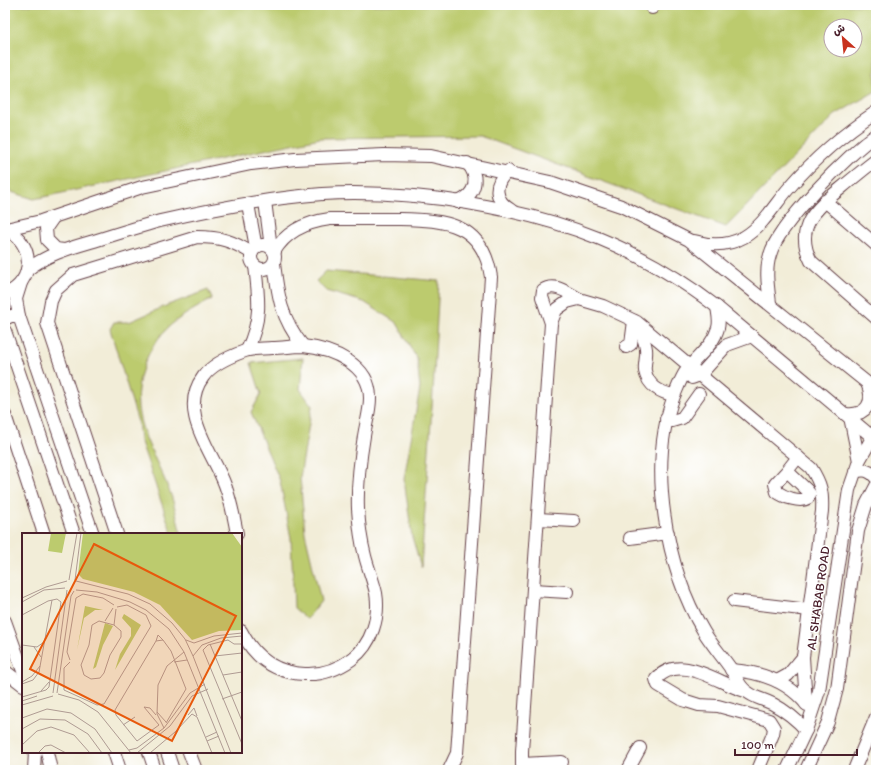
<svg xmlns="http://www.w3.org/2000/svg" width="881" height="775" font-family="Itim,'Playpen Sans Arabic',sans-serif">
<rect width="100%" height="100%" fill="#fff"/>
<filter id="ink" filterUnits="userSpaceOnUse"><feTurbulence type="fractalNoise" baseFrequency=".025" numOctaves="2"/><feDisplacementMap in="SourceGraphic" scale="8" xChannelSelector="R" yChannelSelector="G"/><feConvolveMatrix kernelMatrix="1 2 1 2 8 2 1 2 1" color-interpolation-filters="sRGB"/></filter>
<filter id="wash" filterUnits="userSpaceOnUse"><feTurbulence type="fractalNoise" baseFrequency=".012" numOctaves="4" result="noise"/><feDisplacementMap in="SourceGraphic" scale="16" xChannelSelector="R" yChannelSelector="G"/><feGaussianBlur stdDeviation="0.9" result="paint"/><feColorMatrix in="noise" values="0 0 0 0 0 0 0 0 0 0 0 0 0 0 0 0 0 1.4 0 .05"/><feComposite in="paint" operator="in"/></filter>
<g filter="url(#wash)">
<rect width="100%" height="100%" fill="#f2edd8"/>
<g fill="#bccb6e" stroke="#83754c" fill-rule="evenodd">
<path d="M5,5H876V91L835,115L726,227L480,136L320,138L34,199L5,190ZM831,26H855V50H831Z"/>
<polygon points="326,271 439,281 433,392 421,567 412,537 404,479 420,388 417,359 397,323 364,302 326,291 316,281"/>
<path d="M208,290L212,299C199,307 182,315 171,325C159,335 149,351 144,365C125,414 152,447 169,490C175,504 177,520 181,534H172L140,439L138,422L110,329L114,322H129L168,305Z"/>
<polygon points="303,358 300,389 312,406 300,477 305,533 321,601 307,619 294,608 291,538 280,481 251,412 261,394 251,363"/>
</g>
</g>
<g filter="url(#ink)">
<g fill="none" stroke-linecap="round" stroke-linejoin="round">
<g stroke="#633e45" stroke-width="14">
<g id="minor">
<polyline points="652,8 652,5"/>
<path d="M876,160C864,169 852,179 840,189C815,209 794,228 811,261L876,318"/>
<path d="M508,171C493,184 494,200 511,210"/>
<polyline points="265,201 271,248"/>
<polyline points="825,201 876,245"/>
<path d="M458,202C476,195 480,177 467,163"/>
<polyline points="248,204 256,248"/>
<polyline points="53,218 46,228 47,240 56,249 64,250"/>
<path d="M5,229C35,242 36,282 5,294"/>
<polyline points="6,229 41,221 142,187 251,164 295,159 384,155 431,156 550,182 621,206 689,240 876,390"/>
<path d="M694,241C711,246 728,246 744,237C763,226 775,204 789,188C814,159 844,133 876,112"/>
<circle cx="263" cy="257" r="12"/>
<path d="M274,252C286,231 307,222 330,219C353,219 377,219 400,219C446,220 483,223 491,277L457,753L449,770"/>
<path d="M274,263C278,297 281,318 303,346"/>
<path d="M27,270C47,254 70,248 94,241C116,234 138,227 160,221C213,209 268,198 322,194C371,191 419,195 468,203C564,219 639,247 717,307L876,440"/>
<polyline points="21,283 16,299 19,316 93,534"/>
<path d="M770,303C768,287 765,270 770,255C778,225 849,153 876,135"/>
<path d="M717,307C718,314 720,321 718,328C713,347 694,358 684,374C680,381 677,389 674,396C647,466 666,569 704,632C712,645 722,656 731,669C736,676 738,685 746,691C754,698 763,699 773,704C786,711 796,719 806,730"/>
<polyline points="5,319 11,316 19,316"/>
<path d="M551,323L542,297L543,290C555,282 568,293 579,299"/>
<path d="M637,323C640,331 645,340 646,349C647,357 644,364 645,371C648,386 661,393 674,395"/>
<polyline points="5,331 74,534"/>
<polyline points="626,347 631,344 634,321"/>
<path d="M247,350C262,319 259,299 255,266"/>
<polyline points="692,378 700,375 727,345 752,336"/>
<path d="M846,414C867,416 875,402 867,383"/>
<polyline points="5,415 44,534"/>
<polyline points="850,417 859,461"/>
<polyline points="666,419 672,421 682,418 699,394"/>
<path d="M787,471L775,484L777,492C784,497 800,503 808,498L810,494L807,490L787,471L798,457"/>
<path d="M855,472C864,469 870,470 876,478"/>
<polyline points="538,519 574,521"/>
<path d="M117,534L47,323L51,301L56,290L73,275L197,237C221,237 232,241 252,253"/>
<path d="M237,534C234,517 231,501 225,485C213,452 177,412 203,377C211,365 231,356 245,351C253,348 264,349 272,348C282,348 293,346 303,346C332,349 370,364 370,398C370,411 366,423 364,436C360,460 357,485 358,509C359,525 361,541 365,556C368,568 373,580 376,593C380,617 372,644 352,659C338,669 322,675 305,674C275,673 254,657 241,631"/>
<polyline points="630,538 668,533"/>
<polyline points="533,590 567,592"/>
<polyline points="734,601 809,610"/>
<polyline points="5,621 23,671"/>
<path d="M731,670C761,672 788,681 807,705"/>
<polyline points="5,671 23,685"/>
<polyline points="777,681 788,675 803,657"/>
<path d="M745,691C719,684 680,652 656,679L658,685L683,700L699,705L718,706L769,720L774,728L773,734L758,770"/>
<polyline points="47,752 51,770"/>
<polyline points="114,752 120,770"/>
<polyline points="149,752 155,770"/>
<polyline points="167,752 173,770"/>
<polyline points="189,752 196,770"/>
<polyline points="522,764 562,762"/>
<polyline points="34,770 35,752"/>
<path d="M524,770L522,764V751L551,323L556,310L567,302L579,299L603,306L637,322L811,468C821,484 823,492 822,511L803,657L806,704"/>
<polyline points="628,770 640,748"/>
<polyline points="787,770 806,730 819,691 849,490 859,461 876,431"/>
<polyline points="806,770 828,722 837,689 858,531 866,505 876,486"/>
<polyline points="854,770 876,717"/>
</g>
</g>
<use href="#minor" stroke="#fff" stroke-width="12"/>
</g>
</g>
<g text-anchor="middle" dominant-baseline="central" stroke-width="3" stroke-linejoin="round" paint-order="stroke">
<g font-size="13" fill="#4a1f2b" stroke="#fff">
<text transform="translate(818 598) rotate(-82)">AL SHABAB ROAD</text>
</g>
</g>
<g transform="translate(22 533)">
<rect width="220" height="220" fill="#f2edd8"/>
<path d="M29,0H44L40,20L26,18ZM61,0H210L220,14V97L197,98L170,107L138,72L112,59L61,46L56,41ZM63,73L81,77H73L62,85L55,117ZM102,81L119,92L93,137L98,121L109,103V95L100,85ZM83,90L91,93L81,112L74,134L71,136Z" fill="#bccb6e"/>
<path fill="none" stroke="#af9b93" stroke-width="1" d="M47,47L55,0M53,47L59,0M54,48L106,61L128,71L150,90L163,106L171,123L209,220M54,57L75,59L108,69L124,77L147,96L162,119L203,220M0,65L24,54L45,48M0,69L22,57L43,55M0,82L26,68L35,66L39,69L27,154L24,157L0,164M77,88L92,92L99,98V104L88,122L82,140L78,145L69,146L62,142L59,132L67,112L70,92ZM83,88L91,75M92,92L94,76M164,107L172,110L192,103L220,100M134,108L136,102L141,107M188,111L220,188M220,111H212L206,107L186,112L181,117L220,211M0,112L15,114L22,109M12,114L19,124M171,123L180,112L199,105L220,103M193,123L220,120M48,127L45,119L54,65L61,61L81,65L92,72M48,129L42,135V157L75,172L82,171L129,93L124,82L105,72L95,74M152,129L165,127M201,142L220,139M0,149L10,143L18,133M0,151L11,147L17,139L30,67M19,158L27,149M31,160L45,57M35,160L49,63L52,58M36,161L57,167L76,179L109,220M200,166L220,159M0,168L15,163M0,172L31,163M122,174L137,192L115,208L94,182L93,177L134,108L141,107L149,118L164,156L144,190M122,174L128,175L134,182M135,179L144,189M166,182L172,175L175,183M0,185L25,176L49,180L73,196L90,220M101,192L113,184M142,195L135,181L136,152L145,133L162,119M0,196L18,186L43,187L66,201L80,220M184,204L195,199M185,208L197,203M0,212L15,198L29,194L52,202L68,220M107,217L115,215L142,195L168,160L183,151M16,220L23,213L29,212L44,220M115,220L148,193L170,163L186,156M128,220L153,199L170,181L175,184L190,220"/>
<path fill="#e8590c" fill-opacity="0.15" stroke="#e8590c" stroke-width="2" d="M72,11L214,83L150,208L8,136Z"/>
<rect width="220" height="220" fill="none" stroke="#4a1f2b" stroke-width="2"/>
</g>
<rect width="881" height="775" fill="none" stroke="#fff" stroke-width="20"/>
<g transform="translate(843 38) rotate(333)"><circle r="19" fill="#ffffff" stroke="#b7a5aa"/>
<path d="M0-3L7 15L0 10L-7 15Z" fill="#c8321e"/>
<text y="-6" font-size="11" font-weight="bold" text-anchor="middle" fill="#4a1f2b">ش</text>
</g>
<path d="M735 749v6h122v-6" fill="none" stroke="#4a1f2b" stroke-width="2"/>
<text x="741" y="749" font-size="12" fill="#4a1f2b" stroke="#ffffff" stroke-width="3" paint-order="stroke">100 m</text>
</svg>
